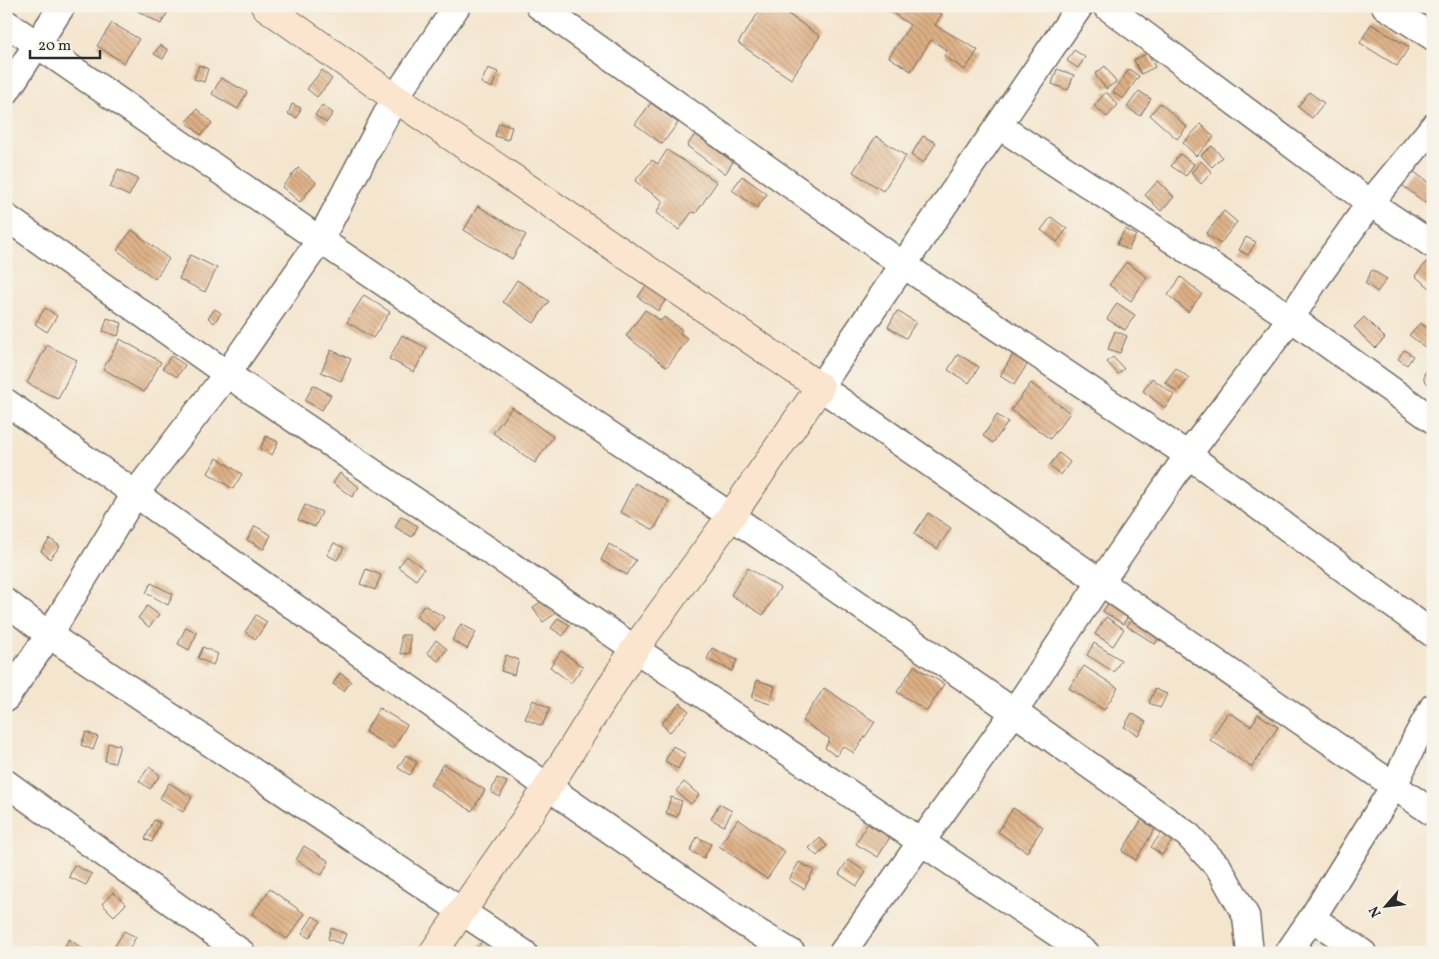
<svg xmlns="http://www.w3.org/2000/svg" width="1439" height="959" font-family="Vollkorn,serif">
<defs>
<pattern id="building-back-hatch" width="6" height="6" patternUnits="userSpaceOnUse" patternTransform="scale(1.25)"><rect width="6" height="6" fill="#deb085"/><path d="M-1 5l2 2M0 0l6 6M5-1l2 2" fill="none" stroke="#b48f6d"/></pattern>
</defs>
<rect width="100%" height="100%" fill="#f7f3e8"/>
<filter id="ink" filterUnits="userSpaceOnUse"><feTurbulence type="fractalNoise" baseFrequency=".02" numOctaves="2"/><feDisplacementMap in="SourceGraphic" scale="10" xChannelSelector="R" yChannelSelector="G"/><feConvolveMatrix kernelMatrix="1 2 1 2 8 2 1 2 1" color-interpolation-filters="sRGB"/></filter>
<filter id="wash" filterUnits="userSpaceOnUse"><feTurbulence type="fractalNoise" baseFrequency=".0096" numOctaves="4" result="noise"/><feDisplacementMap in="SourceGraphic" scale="20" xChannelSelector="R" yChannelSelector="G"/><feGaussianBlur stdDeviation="1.12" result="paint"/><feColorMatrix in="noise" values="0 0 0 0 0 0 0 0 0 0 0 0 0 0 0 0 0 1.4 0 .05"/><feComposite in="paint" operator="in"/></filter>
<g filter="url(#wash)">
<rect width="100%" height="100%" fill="#f4e5ce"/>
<g id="blocks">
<g fill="url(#building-back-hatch)">
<polygon points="131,6 171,6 161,24 131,7"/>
<polygon points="763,6 776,6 820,36 791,79 738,43"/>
<polygon points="882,6 930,6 942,14 935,25 978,50 965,70 944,56 947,50 931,40 911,71 889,57 910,25"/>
<polygon points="112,23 139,39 124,63 97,46"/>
<polygon points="1371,24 1409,47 1397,66 1360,43"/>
<polygon points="160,45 168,50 163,59 154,54"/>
<polygon points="1074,50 1085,57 1078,68 1067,61"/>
<polygon points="1148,53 1155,67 1141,74 1134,60"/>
<polygon points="199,65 208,69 204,82 194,79"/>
<polygon points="1105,66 1116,82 1106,89 1095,74"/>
<polygon points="488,68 498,72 492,88 481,83"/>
<polygon points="1057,69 1074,75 1068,90 1052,84"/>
<polygon points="1129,69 1139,76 1123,99 1113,92"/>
<polygon points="322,70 332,79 317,97 307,89"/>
<polygon points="221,78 247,92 238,109 212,94"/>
<polygon points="1139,91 1151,99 1140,116 1127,107"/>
<polygon points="1106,92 1118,105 1107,117 1094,106"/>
<polygon points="1309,92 1324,103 1312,118 1298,107"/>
<polygon points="651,103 678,123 662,144 635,124"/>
<polygon points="1160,103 1187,127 1177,139 1150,115"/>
<polygon points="292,104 301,108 297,118 288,114"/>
<polygon points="322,105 333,113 326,123 315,115"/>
<polygon points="197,109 212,123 201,135 186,122"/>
<polygon points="499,123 512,127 508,140 495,136"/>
<polygon points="1201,124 1214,137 1196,156 1183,143"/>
<polygon points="695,134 733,162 725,174 687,146"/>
<polygon points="876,136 906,156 883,191 853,172"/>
<polygon points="923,136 936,143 923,163 911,155"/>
<polygon points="1212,146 1222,157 1212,167 1201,155"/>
<polygon points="667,150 717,182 696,213 692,212 679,230 656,213 663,201 635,181 652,160 658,164"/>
<polygon points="1180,154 1194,164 1186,176 1171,166"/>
<polygon points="1201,161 1212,172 1201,184 1191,173"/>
<polygon points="298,168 316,182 300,202 282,187"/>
<polygon points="118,169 138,179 129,196 110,187"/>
<polygon points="1413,171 1433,186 1433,193 1425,203 1402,185"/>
<polygon points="742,176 767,194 757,208 732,190"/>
<polygon points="1158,181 1174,197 1161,211 1145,195"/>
<polygon points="478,206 526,235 512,259 464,230"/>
<polygon points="1224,211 1237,222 1220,244 1206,234"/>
<polygon points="1051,217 1067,229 1057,242 1041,230"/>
<polygon points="1125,229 1136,235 1128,250 1117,244"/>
<polygon points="132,230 169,259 155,279 117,250"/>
<polygon points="1246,237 1256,242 1248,255 1239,250"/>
<polygon points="190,255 217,268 205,292 179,279"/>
<polygon points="1429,259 1433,262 1433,284 1430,288 1415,276"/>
<polygon points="1126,262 1147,277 1131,301 1109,285"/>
<polygon points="1372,270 1387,279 1377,292 1365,283"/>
<polygon points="1181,277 1202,294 1188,312 1168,295"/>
<polygon points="517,280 549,301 534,323 503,302"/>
<polygon points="647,284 667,298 658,311 638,297"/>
<polygon points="364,295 390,312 373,338 347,322"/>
<polygon points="1117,303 1135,315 1125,330 1107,319"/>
<polygon points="45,308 57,316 47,332 35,324"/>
<polygon points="215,309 221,313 214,323 208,318"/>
<polygon points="645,310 661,321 664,317 682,330 680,333 688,339 667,367 626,336"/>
<polygon points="897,311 916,322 906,338 888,327"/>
<polygon points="1364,317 1385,338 1375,348 1354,327"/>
<polygon points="107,318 122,323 118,336 103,331"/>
<polygon points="1420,323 1432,331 1426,348 1409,335"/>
<polygon points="1115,331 1127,336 1120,353 1108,349"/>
<polygon points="402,335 427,348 414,372 389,359"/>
<polygon points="120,339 161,362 144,392 103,369"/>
<polygon points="47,345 77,360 58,399 27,383"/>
<polygon points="331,350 351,359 341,381 321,372"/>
<polygon points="1404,350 1413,356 1407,365 1398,359"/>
<polygon points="1015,351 1030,360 1014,385 1000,376"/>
<polygon points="958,354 979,367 969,383 948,370"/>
<polygon points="171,356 185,365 177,377 163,368"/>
<polygon points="1113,357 1124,369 1118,374 1107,362"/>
<polygon points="1176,368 1189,378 1177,392 1165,382"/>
<polygon points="1428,370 1433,370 1433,385 1428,384 1424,380 1424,374"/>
<polygon points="1152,378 1174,395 1165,408 1143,391"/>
<polygon points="1031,383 1070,413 1050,439 1011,410"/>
<polygon points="313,385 331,395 322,410 305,401"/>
<polygon points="512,407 553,437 535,463 493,433"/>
<polygon points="997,415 1008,422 993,443 983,436"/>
<polygon points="266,436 278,442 272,455 260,449"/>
<polygon points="1059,453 1070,462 1061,475 1049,466"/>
<polygon points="217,458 242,474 233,489 208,473"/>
<polygon points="340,473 359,487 352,497 333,483"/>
<polygon points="635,483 669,501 654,530 620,512"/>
<polygon points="305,505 322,512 315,527 298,520"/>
<polygon points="928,513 951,528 937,549 914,534"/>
<polygon points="401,516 418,526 412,537 395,527"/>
<polygon points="255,526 271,535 264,549 247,540"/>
<polygon points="50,539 60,546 50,559 41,551"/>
<polygon points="334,543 344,548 337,560 327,555"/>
<polygon points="609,544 636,560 627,575 601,560"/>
<polygon points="407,556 424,569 416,580 398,567"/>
<polygon points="748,568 780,588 763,615 731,595"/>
<polygon points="366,569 381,575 375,590 360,584"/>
<polygon points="151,583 173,594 168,605 146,593"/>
<polygon points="1112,598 1131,611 1123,624 1103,611"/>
<polygon points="545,599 555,614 543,622 533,607"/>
<polygon points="424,605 444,617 435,630 416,617"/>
<polygon points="147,606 159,615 149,627 138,618"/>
<polygon points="256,615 267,622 256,639 245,632"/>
<polygon points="1106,617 1124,629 1113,646 1095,634"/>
<polygon points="558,618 570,625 563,636 551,628"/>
<polygon points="1131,620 1159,638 1155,644 1127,626"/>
<polygon points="461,624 476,632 467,649 452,640"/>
<polygon points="186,627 197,633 189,650 178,644"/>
<polygon points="401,635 410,635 410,653 401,654"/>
<polygon points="436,640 447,649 438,661 427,653"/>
<polygon points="1094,643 1121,660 1114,672 1087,655"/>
<polygon points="203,647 218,654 213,665 198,658"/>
<polygon points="712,648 737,660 732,671 707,659"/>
<polygon points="561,651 583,667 571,683 550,667"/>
<polygon points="506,655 519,660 514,675 501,671"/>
<polygon points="914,666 944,684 927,711 897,692"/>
<polygon points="1084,666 1118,688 1104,710 1069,688"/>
<polygon points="340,673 351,681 344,691 333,684"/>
<polygon points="757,680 775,686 770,704 752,698"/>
<polygon points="824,688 875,722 854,753 843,746 836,756 825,748 830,739 802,721"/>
<polygon points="1155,689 1167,694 1160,708 1149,703"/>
<polygon points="533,700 550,708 542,726 525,719"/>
<polygon points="680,703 689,711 670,732 661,724"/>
<polygon points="379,708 407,725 393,749 365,732"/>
<polygon points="1228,712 1251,726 1258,714 1278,727 1252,767 1210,740"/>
<polygon points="1132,713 1146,722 1138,735 1124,727"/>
<polygon points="86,732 98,737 93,750 81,745"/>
<polygon points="108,743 120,745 115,763 105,761"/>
<polygon points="673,746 686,754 678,769 665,761"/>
<polygon points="406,755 417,762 410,775 398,768"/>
<polygon points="443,764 485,790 472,811 430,785"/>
<polygon points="149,767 160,775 150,789 139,781"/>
<polygon points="497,778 507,782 500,797 491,792"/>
<polygon points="684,782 699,795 691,804 676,791"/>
<polygon points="169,783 192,797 183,812 160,798"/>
<polygon points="671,797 682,801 677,817 666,813"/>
<polygon points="719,804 732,811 724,826 711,819"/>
<polygon points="1013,808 1043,827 1027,852 998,832"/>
<polygon points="1144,816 1158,824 1136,860 1122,851"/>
<polygon points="738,819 785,852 767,879 719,846"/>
<polygon points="154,820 160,823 152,842 145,839"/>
<polygon points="867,824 890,837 878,857 856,844"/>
<polygon points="1163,831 1173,839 1162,855 1151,847"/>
<polygon points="697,837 711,844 704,858 690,851"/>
<polygon points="820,838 827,846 817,856 809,848"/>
<polygon points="304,846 329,861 322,875 296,860"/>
<polygon points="848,860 866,872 857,886 839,874"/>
<polygon points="799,862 814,870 804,889 789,880"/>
<polygon points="74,865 92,874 86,885 69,877"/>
<polygon points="270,889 305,914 287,939 252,914"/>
<polygon points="113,892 126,904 114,916 102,904"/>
<polygon points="313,916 321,921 309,938 302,933"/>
<polygon points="331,928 346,934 342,944 328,939"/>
<polygon points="124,931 136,937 127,953 111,953"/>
<polygon points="69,939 89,953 60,953"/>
<polygon points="482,941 494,949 492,953 474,953"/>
</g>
</g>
</g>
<g filter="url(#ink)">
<use href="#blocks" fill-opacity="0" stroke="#716c64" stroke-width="1"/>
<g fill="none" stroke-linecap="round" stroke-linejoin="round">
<g stroke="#716c64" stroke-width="29">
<g id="street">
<polyline points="539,6 902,264 1188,455 1433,634"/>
<polyline points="1080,6 820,387 1433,813"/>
<polyline points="1106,6 1370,203 1433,245"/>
<polyline points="1385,6 1433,37"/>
<polyline points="6,23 320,240 731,516 1014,712 1188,835 1219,868 1246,916 1250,953"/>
<polyline points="6,92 62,6"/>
<polyline points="999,126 1291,318 1433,420"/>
<polyline points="6,217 227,374 1086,953"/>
<polyline points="6,402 548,787 748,926 792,953"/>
<polyline points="6,602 49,635 524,953"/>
<polyline points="6,698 49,635 135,494 227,374 320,240 395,98 457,6"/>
<polyline points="6,783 242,953"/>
<polyline points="1312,918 1363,953"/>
<polyline points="842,953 1014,712 1100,583 1188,455 1291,318 1316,279 1370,203 1433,127"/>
<polyline points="1288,953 1312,918 1394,786 1417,736 1433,707"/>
</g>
</g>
<g stroke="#716c64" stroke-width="30">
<polyline id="secondary" points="265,6 395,98 820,387 731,516 634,650 548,787 433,953"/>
</g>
<use href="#street" stroke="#fff" stroke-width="26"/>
<use href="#secondary" stroke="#fbe5cf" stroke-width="28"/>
</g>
</g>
<rect width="1439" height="959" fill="none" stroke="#f7f3e8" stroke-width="25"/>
<g transform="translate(1386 906) rotate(242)" stroke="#f7f3e8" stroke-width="4" paint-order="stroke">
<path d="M0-4L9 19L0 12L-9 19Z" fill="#2b2b2b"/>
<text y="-8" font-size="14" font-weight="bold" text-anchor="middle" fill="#2b2b2b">N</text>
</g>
<path d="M30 50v8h70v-8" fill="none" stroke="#2b2b2b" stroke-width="2.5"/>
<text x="38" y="50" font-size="15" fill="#2b2b2b" stroke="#f7f3e8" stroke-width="4" paint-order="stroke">20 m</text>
</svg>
